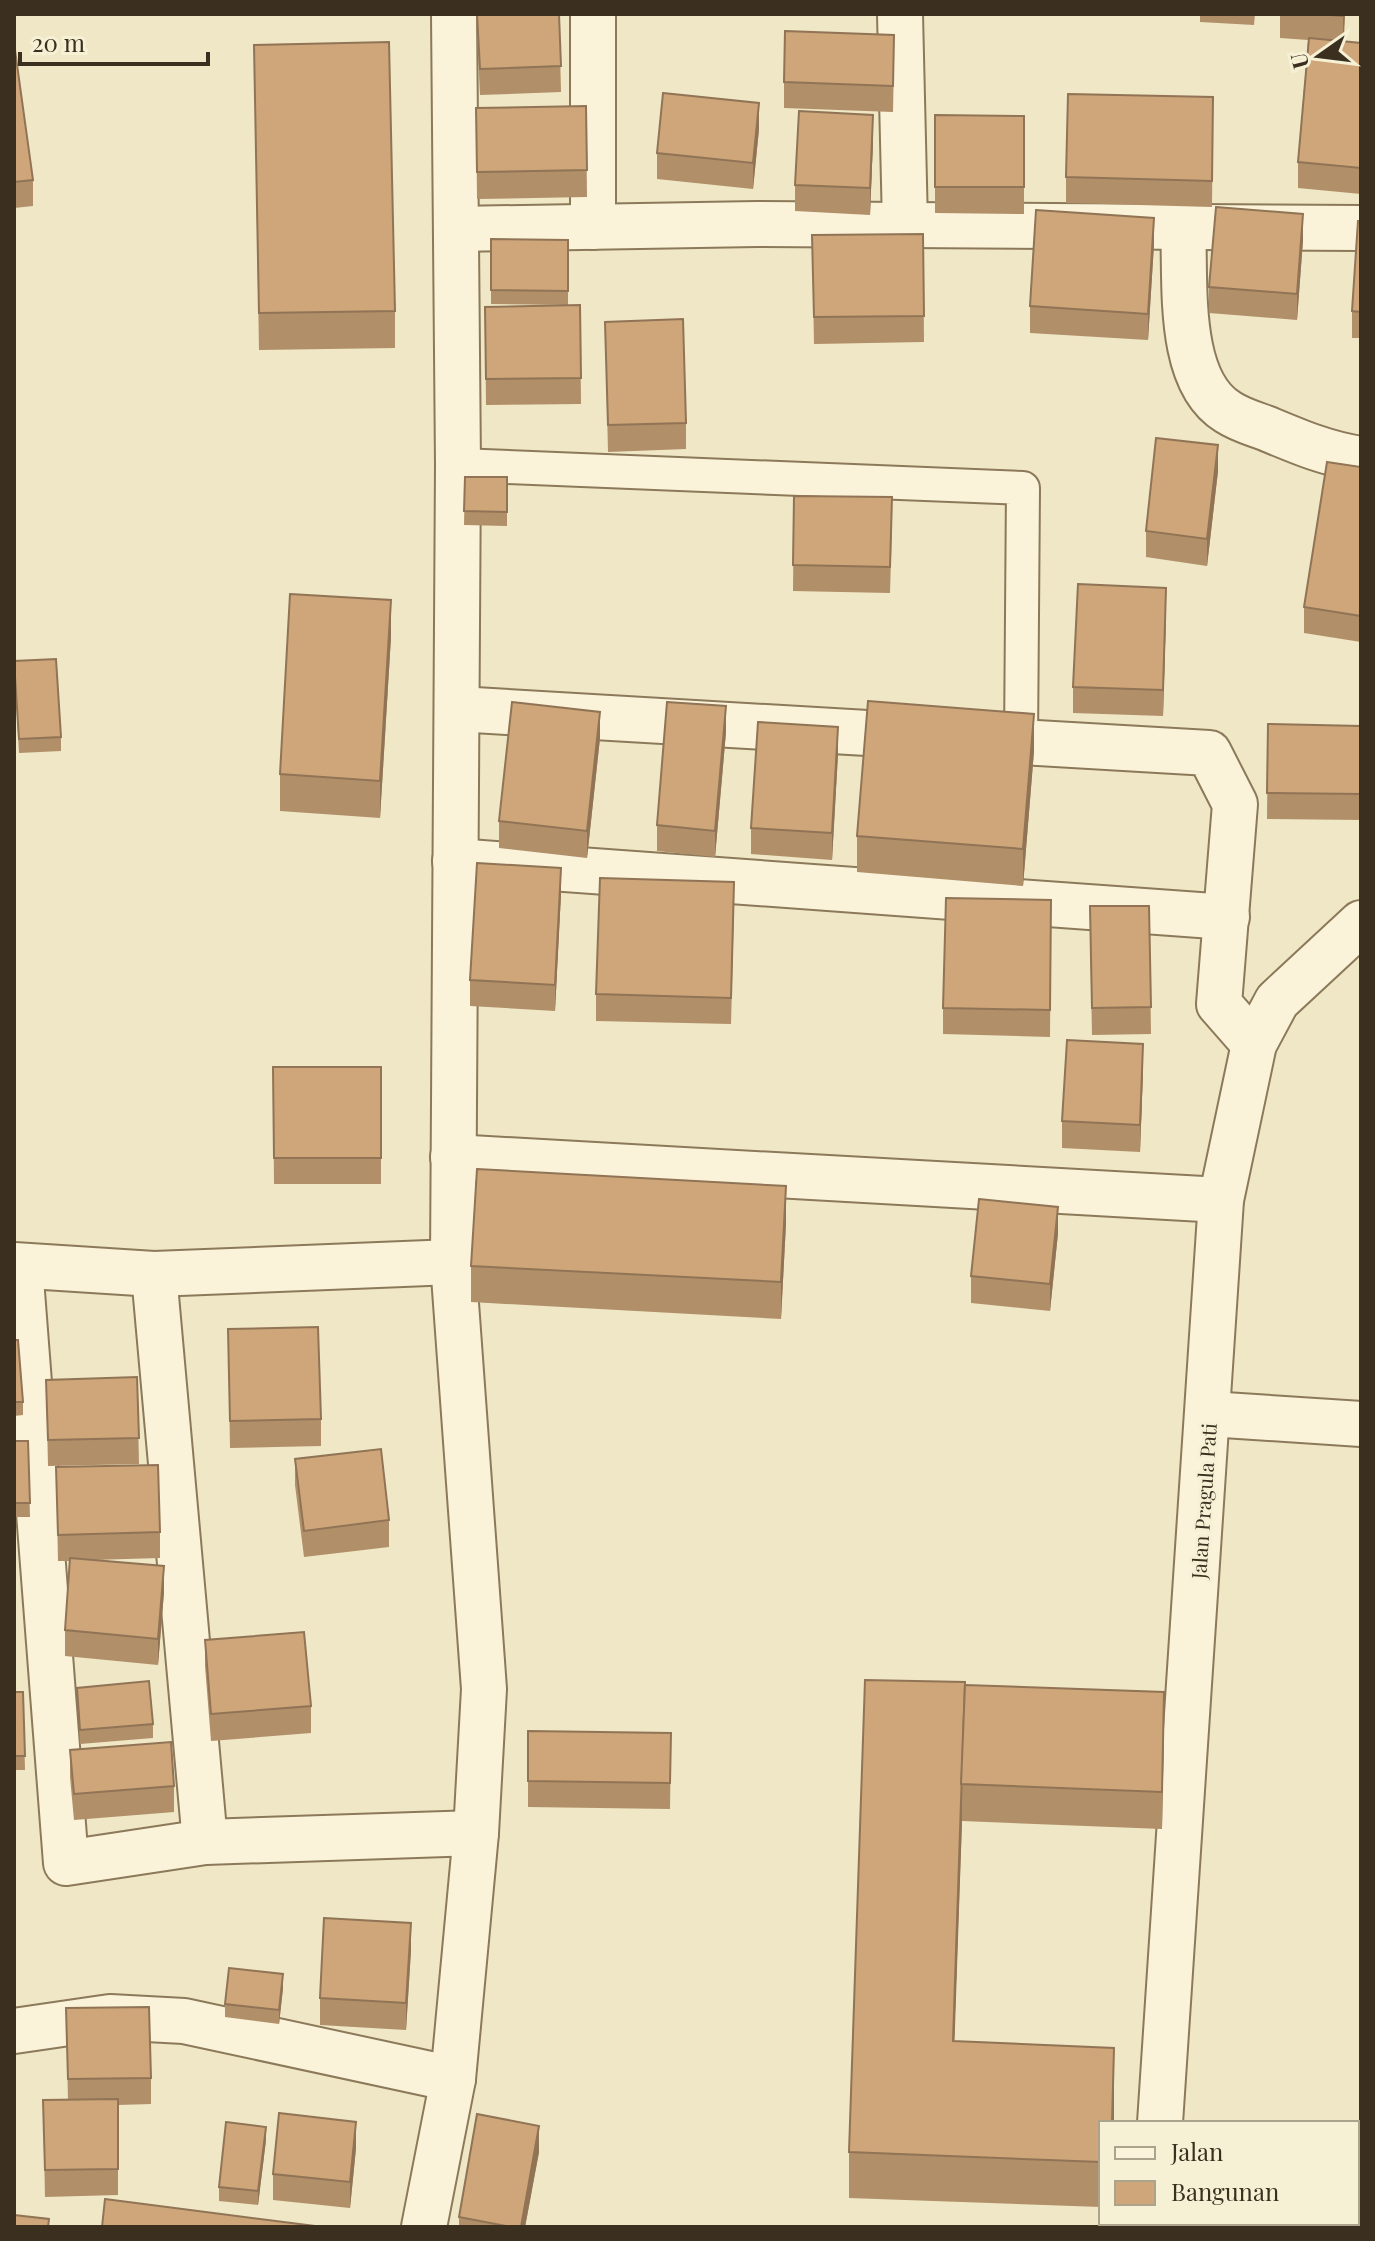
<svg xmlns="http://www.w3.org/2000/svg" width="1375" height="2241" font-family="'Playfair Display',serif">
<rect width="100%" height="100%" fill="#efe7c5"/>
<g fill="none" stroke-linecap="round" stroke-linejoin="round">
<g stroke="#8b795a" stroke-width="36">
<polyline id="lane" points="458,465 1023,488 1021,742"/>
</g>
<g stroke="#8b795a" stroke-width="48">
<g id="street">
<polyline points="900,14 905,225"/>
<polyline points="593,227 593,14"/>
<path d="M1183,228C1186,282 1176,380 1228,412C1240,420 1255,424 1268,429C1299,442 1327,454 1361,459"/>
<polyline points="456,229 757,224 1361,228"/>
<polyline points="457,709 1209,753 1235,804 1219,1004 1254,1044"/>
<polyline points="455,861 1227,917"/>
<polyline points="453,1157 1221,1200"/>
<polyline points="14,1265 154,1274 453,1262"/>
<polyline points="20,1266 66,1863 205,1842 476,1833"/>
<polyline points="154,1274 205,1842"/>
<polyline points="1209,1414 1361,1424"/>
<polyline points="14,2031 110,2017 184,2021 453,2079"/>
<polyline points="1160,2123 1221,1200 1254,1044 1277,1001 1361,923"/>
<polyline points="424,2227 453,2079 476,1833 484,1689 453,1262 458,465 454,14"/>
<polyline points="1153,2227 1153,2223"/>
</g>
</g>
<use href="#lane" stroke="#faf3d9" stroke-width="32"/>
<use href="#street" stroke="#faf3d9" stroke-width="44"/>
</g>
<g fill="#b18f69">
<polygon points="476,14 559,14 561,92 480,95"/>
<polygon points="1200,14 1255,14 1254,25 1200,22"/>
<polygon points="1280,14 1345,14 1344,42 1361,43 1361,194 1298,188 1298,162 1308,40 1280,38"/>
<polygon points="254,45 395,311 395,348 259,350"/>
<polygon points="14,50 33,180 33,206 14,208"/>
<polygon points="894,62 893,112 784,108 784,82"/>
<polygon points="1213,97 1212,207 1066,203 1066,177"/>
<polygon points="586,106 587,197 477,199 476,108"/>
<polygon points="935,115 1024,116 1024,214 935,213"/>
<polygon points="759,129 753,189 657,179 657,153"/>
<polygon points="873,141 870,215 795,211 795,185"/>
<polygon points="1361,221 1361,338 1352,338 1352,311"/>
<polygon points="923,234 924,342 814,344 812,235"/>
<polygon points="491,239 568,240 568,305 491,304"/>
<polygon points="1303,240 1297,320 1209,313 1209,287"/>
<polygon points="1154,244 1148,340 1030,333 1030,306"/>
<polygon points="580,305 581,404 486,405 485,307"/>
<polygon points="605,322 686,423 686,449 608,452"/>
<polygon points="1361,467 1361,642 1304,633 1304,607"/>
<polygon points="1218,471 1207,566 1146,557 1146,531"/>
<polygon points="465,477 507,512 507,526 464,525"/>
<polygon points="794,496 892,524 890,593 793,591"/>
<polygon points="1166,614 1163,716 1073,713 1073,687"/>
<polygon points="391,637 380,818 280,811 280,774"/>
<polygon points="14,661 61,737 61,751 19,753"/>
<polygon points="1268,724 1361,726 1361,820 1267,819"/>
<polygon points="726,732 715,857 657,851 657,825"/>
<polygon points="600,738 587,858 499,848 499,821"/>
<polygon points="1034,751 1023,886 857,872 857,836"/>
<polygon points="838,754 832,860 751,854 751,828"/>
<polygon points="561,894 555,1011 470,1006 470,980"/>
<polygon points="1051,900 1050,1037 943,1034 943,1008"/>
<polygon points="1149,906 1151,1034 1092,1035 1090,932"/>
<polygon points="734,909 731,1024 596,1021 596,994"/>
<polygon points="273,1067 381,1067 381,1184 274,1184"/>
<polygon points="1143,1070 1140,1152 1062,1148 1062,1121"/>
<polygon points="786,1223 781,1319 471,1302 471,1266"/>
<polygon points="1058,1233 1050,1311 971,1303 971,1276"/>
<polygon points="228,1329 321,1419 321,1446 230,1448"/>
<polygon points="14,1340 23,1402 23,1415 14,1416"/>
<polygon points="137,1377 139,1464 48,1466 46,1380"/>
<polygon points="14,1441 28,1441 30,1517 14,1517"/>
<polygon points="295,1459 389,1520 389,1547 304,1557 295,1485"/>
<polygon points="56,1467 160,1532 160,1558 92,1560 164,1592 158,1665 65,1656 65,1630 70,1561 58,1561"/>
<polygon points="205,1640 311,1706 311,1733 211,1741 205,1666"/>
<polygon points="965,1685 1164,1729 1162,1829 962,1821 954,2041 1114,2093 1114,2123 1101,2123 1101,2207 849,2198 849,2152"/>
<polygon points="77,1688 153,1724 153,1738 80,1744"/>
<polygon points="14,1692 23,1692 25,1770 14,1770"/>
<polygon points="528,1731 671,1733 670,1809 528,1807"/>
<polygon points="70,1750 174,1786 174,1812 74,1820 70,1777"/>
<polygon points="411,1950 406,2030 320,2025 320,1998"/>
<polygon points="283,1988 279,2024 225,2017 225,2004"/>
<polygon points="66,2008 151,2078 151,2104 118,2105 118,2195 45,2197 43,2100 68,2100"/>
<polygon points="266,2140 258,2205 219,2201 219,2187"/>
<polygon points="356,2148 350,2208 273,2200 273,2174"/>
<polygon points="539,2152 525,2227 459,2227 459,2217"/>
</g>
<g fill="#907455">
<polygon points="1344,14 1345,14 1343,42 1343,16"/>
<polygon points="759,103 759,129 753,189 753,163"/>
<polygon points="873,115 873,141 870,215 870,188"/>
<polygon points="1303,214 1303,240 1297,320 1297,294"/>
<polygon points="1154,218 1154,244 1148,340 1148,314"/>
<polygon points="1218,445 1218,471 1207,566 1207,539"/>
<polygon points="1166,588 1166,614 1163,716 1163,690"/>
<polygon points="391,600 391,637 380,818 380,781"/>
<polygon points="726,706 726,732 715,857 715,831"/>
<polygon points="600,712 600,738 587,858 587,831"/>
<polygon points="1034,714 1034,751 1023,886 1023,849"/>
<polygon points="838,727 838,754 832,860 832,833"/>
<polygon points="561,868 561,894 555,1011 555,985"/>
<polygon points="1143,1044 1143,1070 1140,1152 1140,1125"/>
<polygon points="786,1186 786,1223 781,1319 781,1282"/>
<polygon points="1058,1207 1058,1233 1050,1311 1050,1284"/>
<polygon points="164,1566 164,1592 158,1665 158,1639"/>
<polygon points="1164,1692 1164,1729 1162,1829 1162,1792"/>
<polygon points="961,1784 962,1821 953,2086 953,2041"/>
<polygon points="411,1923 411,1950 406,2030 406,2003"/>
<polygon points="283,1974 283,1988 279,2024 279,2010"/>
<polygon points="1114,2048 1114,2123 1112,2123"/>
<polygon points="356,2122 356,2148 350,2208 350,2182"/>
<polygon points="539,2126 539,2152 525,2227 521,2227"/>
<polygon points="266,2127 266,2140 258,2205 258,2191"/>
</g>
<g fill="#cea67a" stroke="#907455" stroke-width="2">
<polygon points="477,14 559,14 561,66 480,69"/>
<polygon points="1317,14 1344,14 1343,16"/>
<polygon points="785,31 894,35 893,86 784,82"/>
<polygon points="1309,38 1361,43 1361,168 1298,162"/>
<polygon points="389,42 395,311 259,313 254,45"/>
<polygon points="14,50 15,50 33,180 14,182"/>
<polygon points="663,93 759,103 753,163 657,153"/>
<polygon points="1068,94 1213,97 1212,181 1066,177"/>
<polygon points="586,106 587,170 477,172 476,108"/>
<polygon points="799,111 873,115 870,188 795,185"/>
<polygon points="935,115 1024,116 1024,187 935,187"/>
<polygon points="1216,207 1303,214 1297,294 1209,287"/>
<polygon points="1036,210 1154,218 1148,314 1030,306"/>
<polygon points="1358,221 1361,221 1361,312 1352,311"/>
<polygon points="923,234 924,316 814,317 812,235"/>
<polygon points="491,239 568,240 568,291 491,290"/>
<polygon points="580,305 581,378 486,379 485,307"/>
<polygon points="683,319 686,423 608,425 605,322"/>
<polygon points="1156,438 1218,445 1207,539 1146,531"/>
<polygon points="1327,462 1361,467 1361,616 1304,607"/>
<polygon points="465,477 507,477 507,512 464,511"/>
<polygon points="794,496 892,497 890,567 793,565"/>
<polygon points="1078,584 1166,588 1163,690 1073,687"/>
<polygon points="290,594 391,600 380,781 280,774"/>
<polygon points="56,659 61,737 19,739 14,661"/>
<polygon points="868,701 1034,714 1023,849 857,836"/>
<polygon points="512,702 600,712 587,831 499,821"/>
<polygon points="667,702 726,706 715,831 657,825"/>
<polygon points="758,722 838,727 832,833 751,828"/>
<polygon points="1268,724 1361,726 1361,794 1267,793"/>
<polygon points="477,863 561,868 555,985 470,980"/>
<polygon points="600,878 734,882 731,998 596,994"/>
<polygon points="946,898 1051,900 1050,1010 943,1008"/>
<polygon points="1090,906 1149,906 1151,1007 1092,1008"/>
<polygon points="1067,1040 1143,1044 1140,1125 1062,1121"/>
<polygon points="273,1067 381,1067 381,1158 274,1158"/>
<polygon points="477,1169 786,1186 781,1282 471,1266"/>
<polygon points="979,1199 1058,1207 1050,1284 971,1276"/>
<polygon points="318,1327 321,1419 230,1421 228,1329"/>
<polygon points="14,1340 18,1340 23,1402 14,1402"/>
<polygon points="137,1377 139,1438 48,1440 46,1380"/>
<polygon points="14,1441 28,1441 30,1503 14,1503"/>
<polygon points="381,1449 389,1520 304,1531 295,1459"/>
<polygon points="158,1465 160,1532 58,1535 56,1467"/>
<polygon points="70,1558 164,1566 158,1639 65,1630"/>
<polygon points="304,1632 311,1706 211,1714 205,1640"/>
<polygon points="865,1680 965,1682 953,2041 1114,2048 1112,2123 1101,2123 1101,2162 849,2152"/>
<polygon points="149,1681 153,1724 80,1730 77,1688"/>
<polygon points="965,1685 1164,1692 1162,1792 961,1784"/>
<polygon points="14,1692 23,1692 25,1756 14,1756"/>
<polygon points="528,1731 671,1733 670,1783 528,1781"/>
<polygon points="171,1742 174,1786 74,1794 70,1750"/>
<polygon points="324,1918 411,1923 406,2003 320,1998"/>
<polygon points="229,1968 283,1974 279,2010 225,2004"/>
<polygon points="149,2007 151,2078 68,2079 66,2008"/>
<polygon points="118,2099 118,2169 45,2170 43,2100"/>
<polygon points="279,2113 356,2122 350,2182 273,2174"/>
<polygon points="477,2114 539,2126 521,2227 511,2227 459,2217"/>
<polygon points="226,2122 266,2127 258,2191 219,2187"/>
<polygon points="1357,2172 1361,2172 1361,2227 1258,2227 1258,2223 1357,2223"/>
<polygon points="105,2199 323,2227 102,2227"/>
<polygon points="14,2215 49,2219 48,2227 14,2227"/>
<polygon points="1156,2223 1221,2223 1220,2227 1156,2227"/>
</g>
<g text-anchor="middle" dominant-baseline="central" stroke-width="6" stroke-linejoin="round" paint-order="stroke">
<g font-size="20" fill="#3b2f1f" stroke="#f6f0d5">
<text transform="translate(1203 1501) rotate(-86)">Jalan Pragula Pati</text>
</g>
</g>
<rect width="1375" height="2241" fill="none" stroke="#3b2f1f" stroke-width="32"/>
<rect x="1099" y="2121" width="260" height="104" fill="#f6f0d5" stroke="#aba38c" stroke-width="2"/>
<rect x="1115" y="2147" width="40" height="12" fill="#faf3d9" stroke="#aba38c" stroke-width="2"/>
<text x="1171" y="2161" font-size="24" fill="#3b2f1f">Jalan</text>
<rect x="1115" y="2181" width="40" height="24" fill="#cea67a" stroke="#aba38c" stroke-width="2"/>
<text x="1171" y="2201" font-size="24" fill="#3b2f1f">Bangunan</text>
<g transform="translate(1319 56) rotate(256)" stroke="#f6f0d5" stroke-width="6" paint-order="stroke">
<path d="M0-6L14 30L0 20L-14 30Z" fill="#3b2f1f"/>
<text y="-12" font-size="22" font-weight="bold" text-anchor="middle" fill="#3b2f1f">U</text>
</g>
<path d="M20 52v12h188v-12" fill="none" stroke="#3b2f1f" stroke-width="4"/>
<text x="32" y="52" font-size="24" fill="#3b2f1f" stroke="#f6f0d5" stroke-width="6" paint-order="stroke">20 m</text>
</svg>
